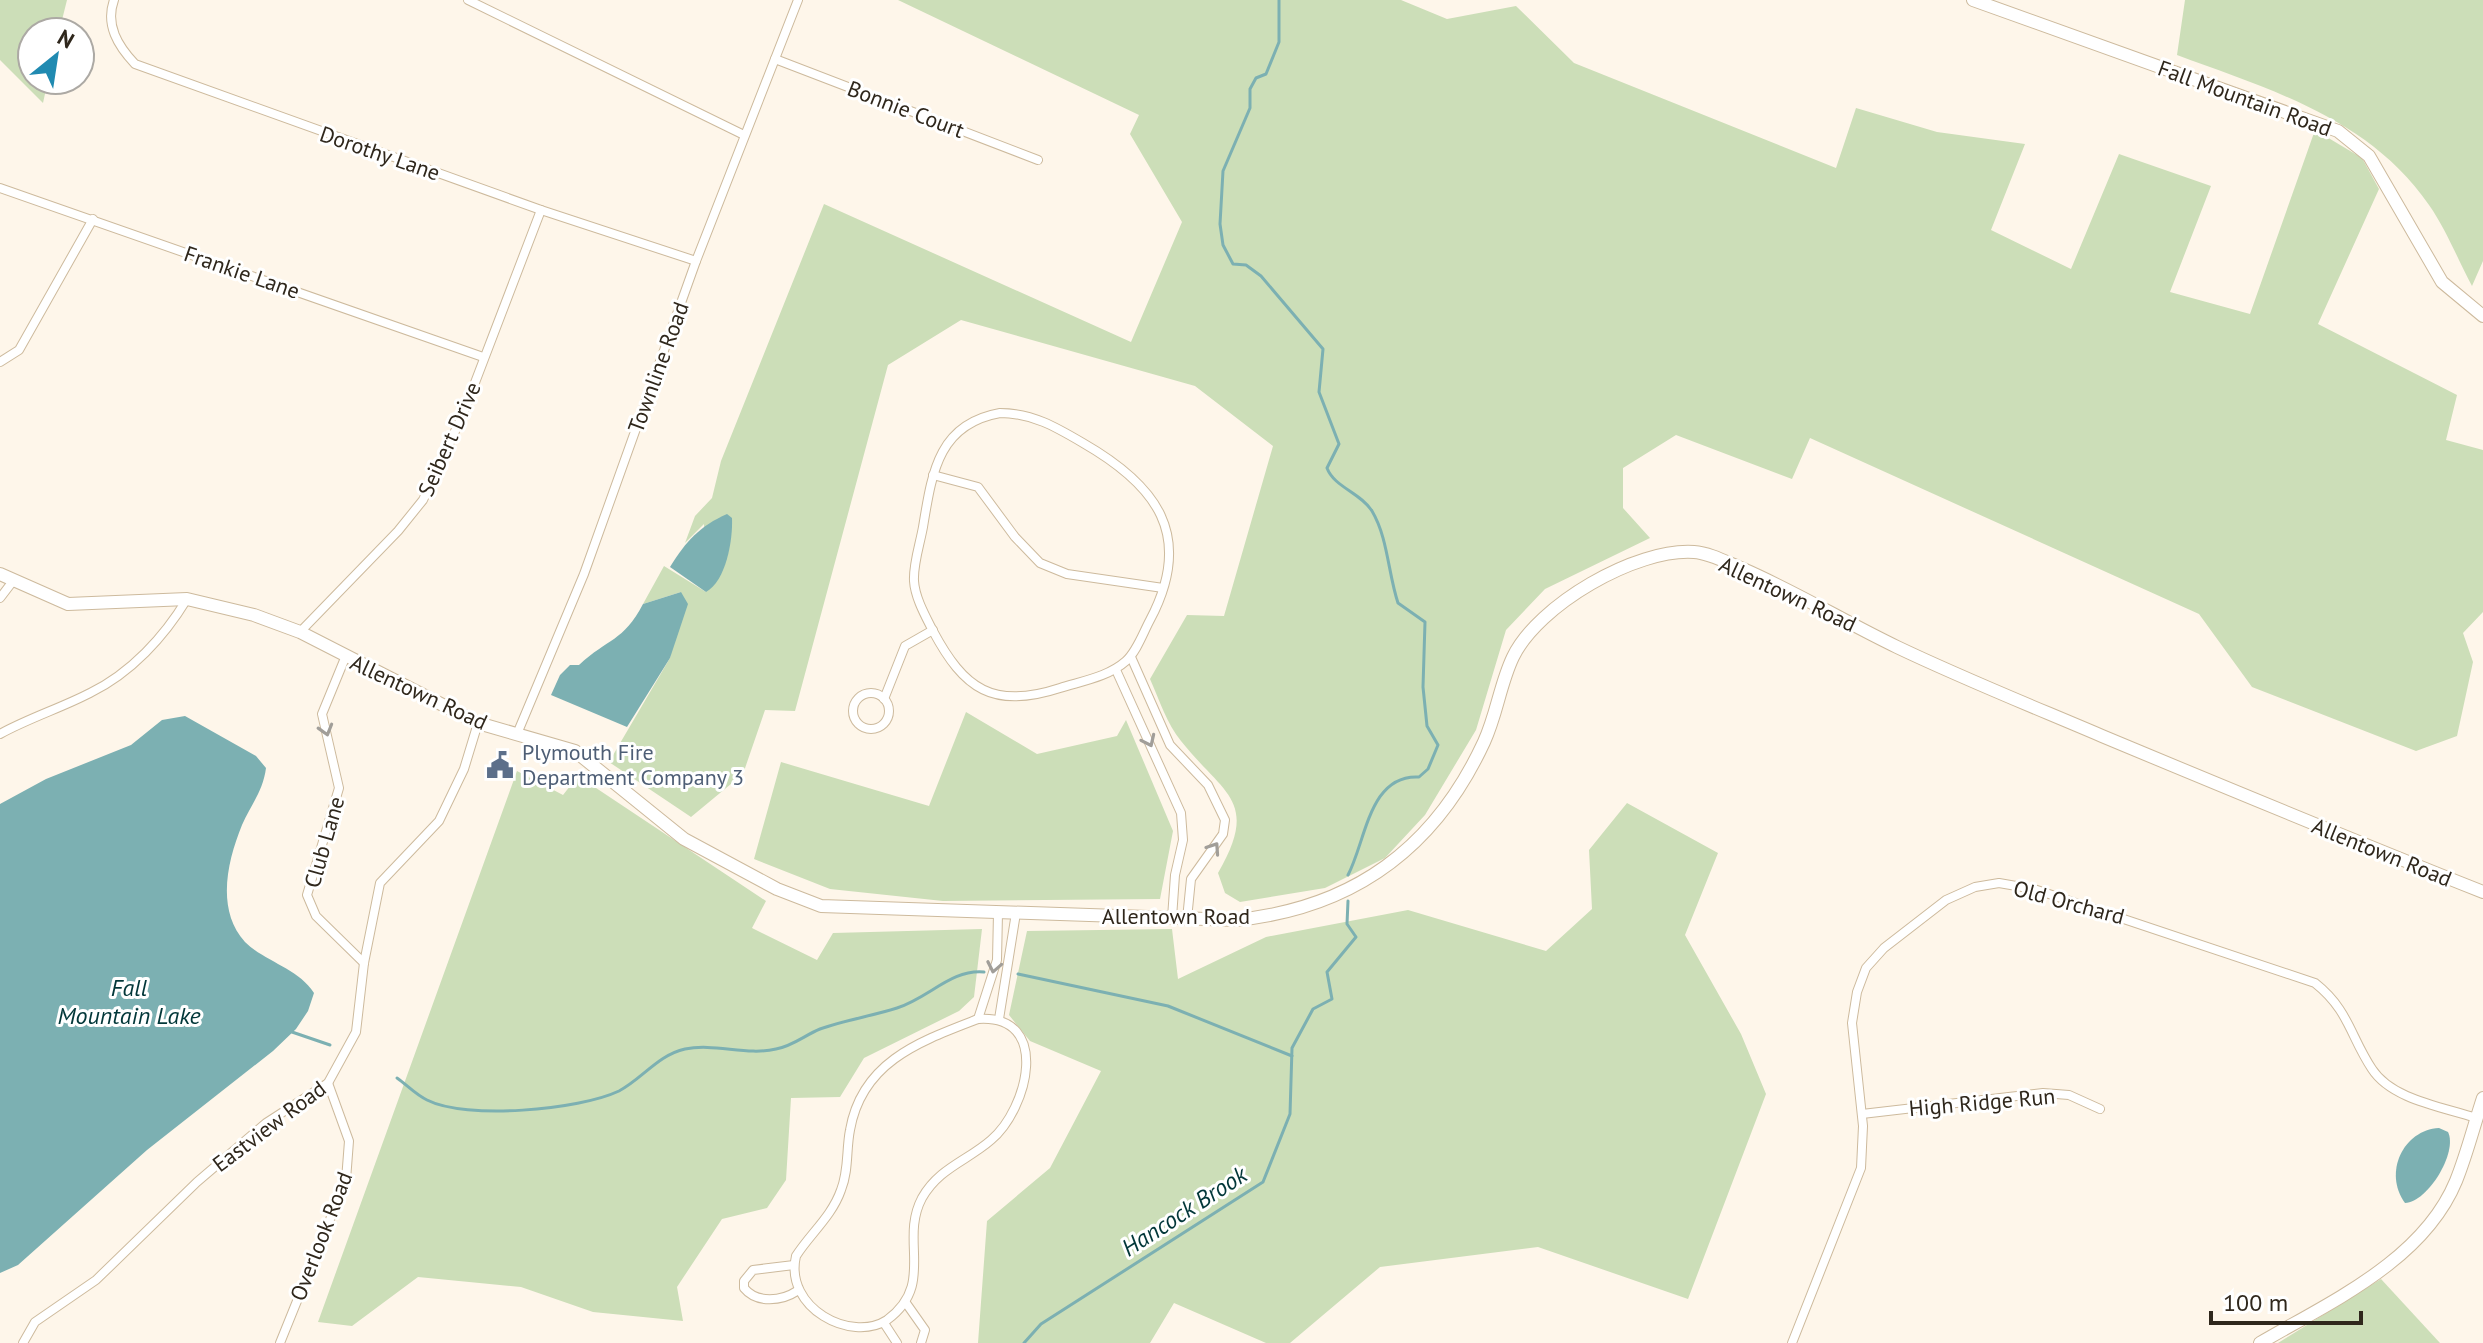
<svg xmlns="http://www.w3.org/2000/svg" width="2483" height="1343" font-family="'PT Sans',sans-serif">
<rect width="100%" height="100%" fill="#fef6ea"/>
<g fill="#ccdeb8">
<polygon points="0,0 67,0 59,32 32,32 32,80 48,80 43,103 0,60"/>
<path d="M898,0H1401L1447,19L1516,6L1574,63L1836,168L1856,108L1937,132L2025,144L1991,230L2071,269L2119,154L2211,186L2170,292L2250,314L2315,130L2362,158L2379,189L2318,324L2457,395L2446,440L2483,450V612L2463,633L2473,662L2457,736L2416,751L2252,687L2199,614L1810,438L1792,479L1676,435L1623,468V508L1650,538L1545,589L1506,630L1476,730L1425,815L1385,858L1325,888L1240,902L1225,893L1218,873C1260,800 1224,795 1181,741C1167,724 1159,699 1150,679L1187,615L1224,616L1273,446L1195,386L961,320L888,365L795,711L765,710L743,774L691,817L609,762L670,658L681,592L643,604L664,566L706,592L704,524L685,543L695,516L712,498L721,461L824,204L1131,342L1182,222L1130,134L1139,115Z"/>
<path d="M2185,0H2483V261L2472,286C2458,260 2446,229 2429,205C2369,118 2271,90 2177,55Z"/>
<polygon points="966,712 1037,754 1117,736 1126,720 1173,831 1160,899 943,901 830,889 754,859 781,762 929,806"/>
<polygon points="517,771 563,795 578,776 766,901 752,928 817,960 833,933 982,929 974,997 959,1011 864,1058 840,1097 791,1098 786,1180 767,1208 722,1219 677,1287 683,1321 593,1312 521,1287 418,1277 352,1326 318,1322"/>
<polygon points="1627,803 1718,853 1685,935 1741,1034 1766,1094 1688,1299 1538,1247 1380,1267 1290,1343 1266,1343 1174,1303 1150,1343 978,1343 987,1221 1050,1168 1101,1071 1030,1041 1009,1015 1027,931 1172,929 1178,979 1266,937 1408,910 1546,951 1592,909 1589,850"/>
<polygon points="2381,1279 2440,1343 2278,1343"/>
</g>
<g fill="#7cb0b2">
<path d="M727,514L732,518C733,540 726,581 706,592L670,567C686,541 700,526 727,514Z"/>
<path d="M681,592L688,604L670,658L627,727L551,695L560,675L570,665H579C608,638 623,642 643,604Z"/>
<path d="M185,716L256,756L266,768C263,791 251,805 242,825C227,862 216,910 245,942C265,962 298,968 314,993L308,1011L296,1029L273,1051L147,1150L18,1265L0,1273V804L46,779L131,745L162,720Z"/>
<path d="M2439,1128L2448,1132C2458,1152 2428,1202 2405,1203C2383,1173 2403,1130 2439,1128Z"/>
</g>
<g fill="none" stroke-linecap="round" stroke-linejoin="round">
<g stroke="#7cb0b2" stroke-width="3">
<path d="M1279,0V42L1266,74L1256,78L1250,89V108L1223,171L1220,224L1223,245L1233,264L1246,265L1261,276L1323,349L1319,392L1339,444L1327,468C1334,487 1361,493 1372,511C1388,538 1388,573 1398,603L1425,622L1423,687L1427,726L1438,745L1428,769L1419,777C1369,774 1366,841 1348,875"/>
<polyline points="1018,974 1168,1006 1292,1056"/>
<polyline points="292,1032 330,1045"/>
<path d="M397,1078C407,1085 416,1095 427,1100C466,1120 579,1110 619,1091C642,1079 658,1055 685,1049C715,1043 747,1056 776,1049C793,1046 805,1035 820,1029C845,1020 872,1016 897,1008C929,998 951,969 984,972"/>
<polyline points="1024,1343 1041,1324 1263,1182 1290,1114 1292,1048 1313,1009 1332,999 1327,972 1356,937 1347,924 1348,901"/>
</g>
<g stroke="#cdba9d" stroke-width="10">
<g id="street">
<path d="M114,0C105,25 118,46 135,64L541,210L696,261"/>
<polyline points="468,0 744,135"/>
<polyline points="775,59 1038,160"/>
<polyline points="0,188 483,357"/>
<polyline points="0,362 19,350 93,219"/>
<path d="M1000,413C1032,413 1056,427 1083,443C1156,485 1195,535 1150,620C1143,633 1137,651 1126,661C1108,677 1082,681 1060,688C993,710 964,689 933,631C926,617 915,598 914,581C913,564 920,544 923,527C932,473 938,424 1000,413Z"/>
<polyline points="933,475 978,487 1015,537 1040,563 1067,574 1163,588"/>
<polyline points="0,598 13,581"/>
<polyline points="300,632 398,531 423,500 463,414 541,210"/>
<polyline points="1131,657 1170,745 1208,785 1225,820 1223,834 1191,879 1187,919"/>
<polyline points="345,658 322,714 339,788 307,895 316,916 364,963"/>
<polyline points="1116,670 1181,813 1183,840 1175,875 1172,918"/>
<circle cx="871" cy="711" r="18"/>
<polyline points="884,699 905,646 933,630"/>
<path d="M0,734C29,718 61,708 90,693C131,673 164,637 187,599"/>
<polyline points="517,734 584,574 696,261 798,0"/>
<path d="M978,1019C1052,1014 1028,1109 991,1140C967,1161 939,1168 922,1198C899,1241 936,1284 887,1320C851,1343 784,1308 796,1256C810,1234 832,1216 841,1190C849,1170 846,1150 850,1130C862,1061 921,1041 978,1019Z"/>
<polyline points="978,1019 997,960 998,913"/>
<polyline points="999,1019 1016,913"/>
<polyline points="1862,1114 2043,1093 2069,1095 2100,1109"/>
<path d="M794,1265L753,1270L744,1281V1288C757,1304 782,1301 797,1291"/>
<polyline points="906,1303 925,1330 921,1343"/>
<polyline points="884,1323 897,1343"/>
<polyline points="23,1343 35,1322 96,1280 197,1182 266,1123 328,1083 356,1032 364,963 380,883 439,821 464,769 478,723"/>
<polyline points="280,1343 346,1180 349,1141 328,1083"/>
<path d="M1792,1343L1861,1168L1863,1126L1852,1023L1857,992L1866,968L1884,948L1946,900L1975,887L1999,883L2034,889L2315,983C2349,1010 2350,1036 2372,1069C2392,1100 2444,1107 2476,1118"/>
</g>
</g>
<g stroke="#cdba9d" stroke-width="14">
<g id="secondary">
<polyline points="1973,0 2338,131 2369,156 2442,282 2483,316"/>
<path d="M0,574L68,604L187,599L254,615L300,632L478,723L575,751L684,839L777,889L821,906L1236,920C1354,908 1435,848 1484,742C1497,714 1500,684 1513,657C1538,605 1636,548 1694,552C1710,553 1728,563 1743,569C1796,592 1845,622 1897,647C1964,679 2034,707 2102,736C2229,789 2355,841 2483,892"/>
<path d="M2260,1343C2330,1302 2423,1261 2456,1181C2467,1154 2474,1125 2483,1098"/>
</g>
</g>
<use href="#street" stroke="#fff" stroke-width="8"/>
<use href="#secondary" stroke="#fff" stroke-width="12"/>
</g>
<defs><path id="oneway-chevron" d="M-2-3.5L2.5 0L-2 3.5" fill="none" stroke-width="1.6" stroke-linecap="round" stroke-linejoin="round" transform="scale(2)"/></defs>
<g stroke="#a19e99">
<use href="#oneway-chevron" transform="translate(326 730) rotate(74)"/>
<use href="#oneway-chevron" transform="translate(1149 741) rotate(65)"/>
<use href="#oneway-chevron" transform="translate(1214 848) rotate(-56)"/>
<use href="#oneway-chevron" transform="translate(994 967) rotate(101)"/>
</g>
<defs>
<g id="civic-bare" transform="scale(2.16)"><path d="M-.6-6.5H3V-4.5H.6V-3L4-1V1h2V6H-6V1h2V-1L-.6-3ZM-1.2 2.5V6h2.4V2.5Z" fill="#5c6f8a" stroke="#fff" stroke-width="2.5" paint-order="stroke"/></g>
</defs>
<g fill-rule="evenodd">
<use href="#civic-bare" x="500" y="765"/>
</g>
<g text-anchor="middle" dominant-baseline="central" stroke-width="6" stroke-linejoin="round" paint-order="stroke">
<g font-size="22" fill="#2f271c" stroke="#fff">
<text transform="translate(2245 98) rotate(20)">Fall Mountain Road</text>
<text transform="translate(906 109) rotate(21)">Bonnie Court</text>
<text transform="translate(380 153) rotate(19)">Dorothy Lane</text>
<text transform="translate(242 272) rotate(19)">Frankie Lane</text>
<text transform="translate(658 367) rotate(-70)">Townline Road</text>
<text transform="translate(449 439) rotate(-66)">Seibert Drive</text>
<text transform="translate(1788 594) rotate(25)">Allentown Road</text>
<text transform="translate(419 692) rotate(25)">Allentown Road</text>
<text transform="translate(324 842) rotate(-74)">Club Lane</text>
<text transform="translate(2382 852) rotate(22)">Allentown Road</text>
<text transform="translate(2069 902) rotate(15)">Old Orchard</text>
<text x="1176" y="916">Allentown Road</text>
<text transform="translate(1982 1102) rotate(-5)">High Ridge Run</text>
<text transform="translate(269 1126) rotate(-37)">Eastview Road</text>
<text transform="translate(321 1236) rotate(-69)">Overlook Road</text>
</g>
<g font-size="22" fill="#4e5e75" stroke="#fff" text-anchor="start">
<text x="522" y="752">Plymouth Fire<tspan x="522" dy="25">Department Company 3</tspan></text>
</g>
<g font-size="24" font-style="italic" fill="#023739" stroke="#fff">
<text x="129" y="987">Fall<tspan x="129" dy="28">Mountain Lake</tspan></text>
<text transform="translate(1184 1211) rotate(-33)">Hancock Brook</text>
</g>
</g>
<g transform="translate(56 56) rotate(30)"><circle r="38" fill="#ffffff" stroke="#aca9a4" stroke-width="2"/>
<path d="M0-6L14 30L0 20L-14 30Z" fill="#208ab1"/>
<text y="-12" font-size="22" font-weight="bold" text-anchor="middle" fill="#2f271c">N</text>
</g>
<path d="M2211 1311v12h150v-12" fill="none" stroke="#2f271c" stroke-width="4"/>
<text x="2223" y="1311" font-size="24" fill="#2f271c" stroke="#ffffff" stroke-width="6" paint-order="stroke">100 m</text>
</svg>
